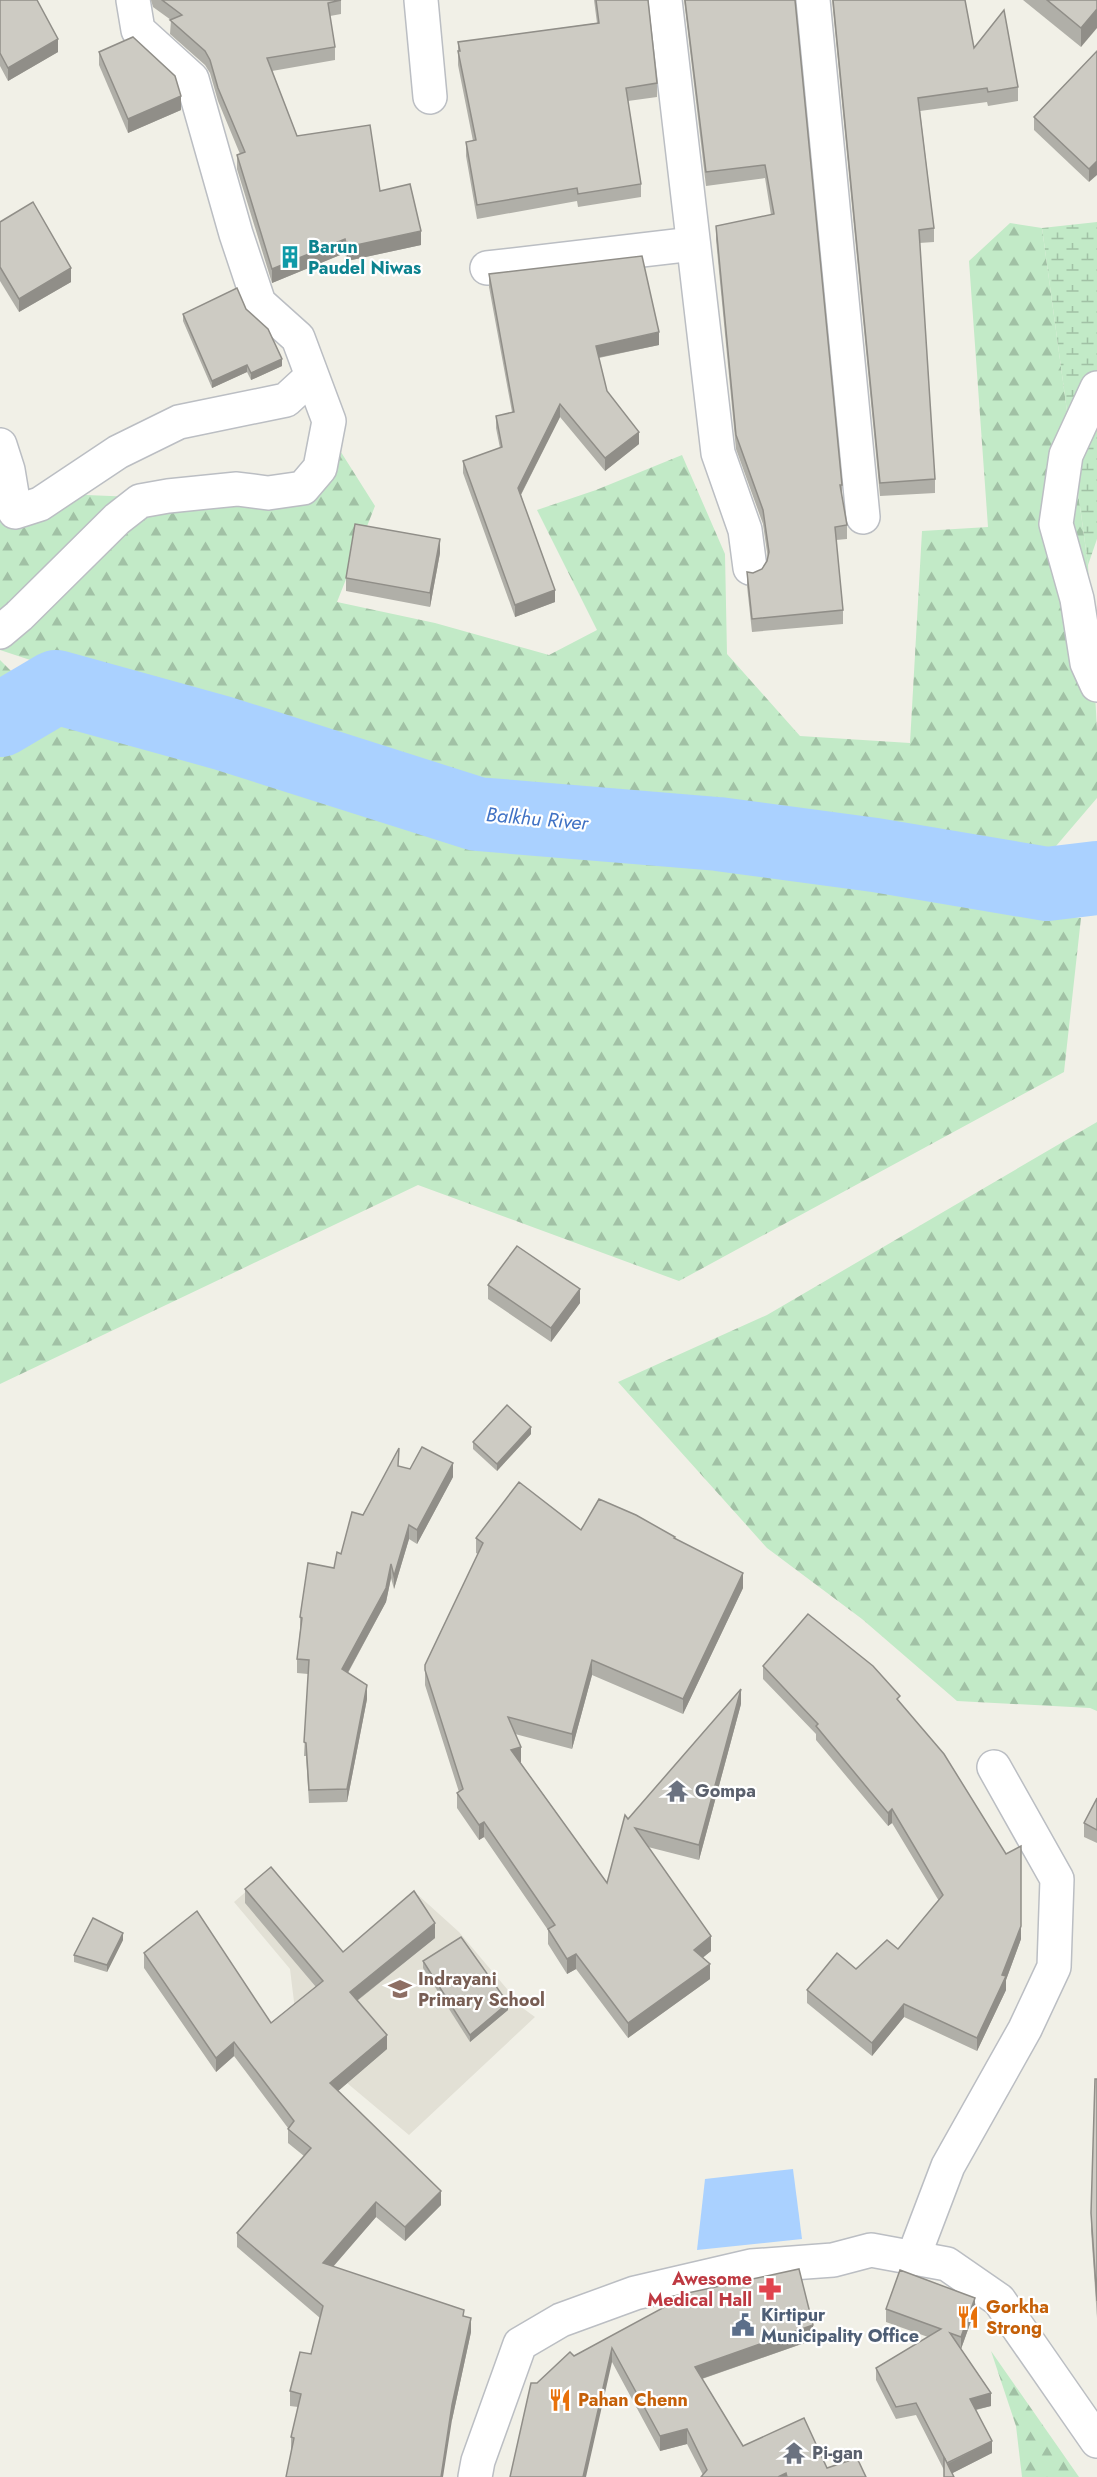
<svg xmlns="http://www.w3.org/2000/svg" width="1097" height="2477" font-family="Jost,sans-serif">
<defs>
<pattern id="forest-firs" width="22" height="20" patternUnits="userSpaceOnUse" patternTransform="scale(1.5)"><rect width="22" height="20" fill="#c2eac7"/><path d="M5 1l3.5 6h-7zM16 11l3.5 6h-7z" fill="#a1c1a5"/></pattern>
<pattern id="wetland-marsh" width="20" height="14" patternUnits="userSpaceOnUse" patternTransform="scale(1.5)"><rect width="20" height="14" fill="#c2eac7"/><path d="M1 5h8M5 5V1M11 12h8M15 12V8" fill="none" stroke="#a1c1a5"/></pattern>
</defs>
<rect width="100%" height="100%" fill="#f1f0e7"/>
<polygon fill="#e2e0d5" points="270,1871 343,1952 403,1901 418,1895 459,1932 524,2009 535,2017 409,2135 347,2083 295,2010 290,1969 234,1902"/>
<g fill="url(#forest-firs)">
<polygon points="1010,223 1042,228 1088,565 1097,730 1097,798 1033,873 791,835 465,804 0,650 0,484 62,494 307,504 339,449 375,506 337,602 435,623 549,655 597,630 537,510 596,490 682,455 725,554 727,654 800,736 910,743 922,531 988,527 969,261"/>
<polygon points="0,660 53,713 499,841 1081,918 1064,1072 679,1281 418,1185 0,1384"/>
<polygon points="1097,1122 1097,1711 1090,1708 957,1701 862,1619 767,1548 618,1382 767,1315"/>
<polygon points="991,2351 1079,2477 1022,2477 1016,2426"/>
</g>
<polygon fill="url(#wetland-marsh)" points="1097,222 1097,539 1088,565 1042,228"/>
<polygon fill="#aad1ff" points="793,2169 802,2239 697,2250 705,2179"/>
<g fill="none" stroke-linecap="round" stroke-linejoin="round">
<polyline stroke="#aad1ff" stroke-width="74" points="0,720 56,687 222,733 477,814 718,834 875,855 1047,884 1097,878"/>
<g stroke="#bbbec3" stroke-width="36">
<g id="minor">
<polyline points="421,0 430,97"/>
<polyline points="665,0 718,453 745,530 750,568"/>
<polyline points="813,0 863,517"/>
<polyline points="487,268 693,244"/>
<polyline points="1097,388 1066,455 1056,524 1077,599 1087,663 1097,685"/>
<polyline points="0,445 8,470 15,512 40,504 118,452 179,422 286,400 311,377"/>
<polyline points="0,632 19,616 117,519 140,501 168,496 237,489 268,493 303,488 320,468 329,421 298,338 259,303 236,234 192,79 138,30 133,0"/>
<polyline points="913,2258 948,2166 1025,2029 1054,1967 1057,1879 994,1767"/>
<polyline points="475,2477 478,2461 520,2344 561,2320 635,2293 751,2266 833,2260 871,2250 947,2264 999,2300 1097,2441"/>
</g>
</g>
<use href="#minor" stroke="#fff" stroke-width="33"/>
</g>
<g fill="#b0afa8">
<polygon points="0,0 58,52 8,81 0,66"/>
<polygon points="151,0 341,0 341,14 330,16 335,47 335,60 272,71 297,136 380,191 421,245 347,261 345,253 272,283 237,169 237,155 240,154 218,101 210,73 205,65 170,34 171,20 153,7"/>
<polygon points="594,0 648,0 657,83 657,97 628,101 641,184 641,197 578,207 577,201 477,219 466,156 466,142 473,141 458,65 458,42 597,23"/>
<polygon points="684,0 795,0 842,485 842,497 847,525 847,539 836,540 843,610 843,624 752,632 747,586 747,572 753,573 762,569 768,559 763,524 736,449 716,240 716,226 771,215 765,178 706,186"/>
<polygon points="832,0 965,0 974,48 1018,87 1018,101 988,106 987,102 920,111 934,228 934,242 919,243 935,479 935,493 880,496"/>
<polygon points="1023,0 1097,0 1081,47"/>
<polygon points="1097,51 1089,182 1034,130 1034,117"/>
<polygon points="99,52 181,110 128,133 99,65"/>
<polygon points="0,222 71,282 19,312 0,281"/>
<polygon points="489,274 659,345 599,358 607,391 639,444 605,471 560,417 521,495 555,602 515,617 463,473 463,461 500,448 496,428 496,416 512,412 489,287"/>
<polygon points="246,309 282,366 251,380 247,372 212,388 183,321 183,314"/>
<polygon points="440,553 430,607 346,591 346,578"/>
<polygon points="488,1285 580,1303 551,1342 488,1299"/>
<polygon points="531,1434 497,1471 473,1449 473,1442"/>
<polygon points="399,1467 453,1477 417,1544 409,1539 394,1589 391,1578 386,1602 348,1673 367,1699 347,1802 309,1803 306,1756 304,1756 308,1674 297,1673 297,1659 300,1631 300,1617 334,1568 363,1515"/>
<polygon points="581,1530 675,1539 743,1588 683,1714 592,1675 572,1749 515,1734 521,1762 520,1762 607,1883 628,1819 741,1704 699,1860 648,1847 711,1951 703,1957 710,1979 628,2038 576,1969 567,1974 548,1944 548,1930 484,1837 479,1840 457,1808 457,1793 459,1792 425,1685 425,1665 478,1554 476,1553 476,1538"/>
<polygon points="763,1666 900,1702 1021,1939 1006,1980 1006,1990 977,2051 904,2017 872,2056 807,2003 807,1990 898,1949 939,1901 892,1823 888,1826 816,1740 816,1734 763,1679"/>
<polygon points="1097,1798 1097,1843 1084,1837 1084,1823"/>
<polygon points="245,1889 343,1952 435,1938 357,2001 387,2049 338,2091 441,2205 405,2241 376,2217 333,2267 464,2317 471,2332 452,2420 291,2451 291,2437 298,2407 290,2406 290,2391 311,2354 320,2318 237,2247 237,2233 304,2156 288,2143 288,2128 234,2056 216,2072 144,1968 144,1953 271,2023 316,1987 245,1903"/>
<polygon points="123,1940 107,1972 74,1962 74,1955"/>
<polygon points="423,1961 508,2010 470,2042 423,1968"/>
<polygon points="1097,2079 1097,2318 1091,2230"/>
<polygon points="669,2297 813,2340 702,2379 743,2446 827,2468 866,2477 701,2477 703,2475 687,2444 660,2451 612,2362 537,2383 574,2356 669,2305"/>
<polygon points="886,2309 975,2310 961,2349 991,2406 976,2410 992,2453 952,2473 944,2470 916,2415 896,2419 876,2380 876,2368 928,2337 886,2322"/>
</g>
<g fill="#908e88">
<polygon points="1097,9 1097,28 1081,47 1081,28"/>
<polygon points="58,39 58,52 8,81 8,68"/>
<polygon points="181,96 181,110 128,133 128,119"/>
<polygon points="1097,161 1097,175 1089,182 1089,169"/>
<polygon points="421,231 421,245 347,261 347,247"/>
<polygon points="345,239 345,253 272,283 272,269"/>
<polygon points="71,268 71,282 19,312 19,299"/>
<polygon points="659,332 659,345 596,358 596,346"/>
<polygon points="282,359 282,366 251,380 251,373"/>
<polygon points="247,365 247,372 212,388 212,381"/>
<polygon points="560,404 560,417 518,500 518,488"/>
<polygon points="639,432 639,444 605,471 605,458"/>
<polygon points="440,539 440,553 430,607 430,593"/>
<polygon points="555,590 555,602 515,617 515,605"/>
<polygon points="580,1289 580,1303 551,1342 551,1328"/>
<polygon points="531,1427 531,1434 497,1471 497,1464"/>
<polygon points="453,1463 453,1477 417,1544 417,1530"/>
<polygon points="409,1525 409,1539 394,1589 394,1576"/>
<polygon points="391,1564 391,1578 386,1602 342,1683 342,1669"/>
<polygon points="743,1573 743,1588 683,1714 683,1699"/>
<polygon points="592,1660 592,1675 572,1749 572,1734"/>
<polygon points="367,1685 367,1699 347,1802 347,1789"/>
<polygon points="741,1689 741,1704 699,1860 699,1845"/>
<polygon points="521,1747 521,1762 511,1765 511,1750"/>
<polygon points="892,1809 892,1823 888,1826 888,1813"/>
<polygon points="484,1822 484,1837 479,1840 479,1825"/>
<polygon points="435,1923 435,1938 350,2006 350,1992"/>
<polygon points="1021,1926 1021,1939 1006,1980 1006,1990 977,2051 977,2038"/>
<polygon points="123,1933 123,1940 107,1972 107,1965"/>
<polygon points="711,1936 711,1951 694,1965 694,1950"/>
<polygon points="576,1954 576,1969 567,1974 567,1959"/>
<polygon points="710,1964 710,1979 628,2038 628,2023"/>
<polygon points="508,2003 508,2010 470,2042 470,2035"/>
<polygon points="904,2004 904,2017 872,2056 872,2043"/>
<polygon points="387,2035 387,2049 330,2098 330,2083"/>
<polygon points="234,2042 234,2056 216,2072 216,2058"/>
<polygon points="441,2191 441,2205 405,2241 405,2227"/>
<polygon points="376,2202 376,2217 323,2278 323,2263"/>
<polygon points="975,2298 975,2310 961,2349 961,2337"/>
<polygon points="471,2318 471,2332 452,2420 443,2477 441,2477 452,2405"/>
<polygon points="813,2325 813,2340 695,2381 695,2367"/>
<polygon points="612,2348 612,2362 586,2477 583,2477"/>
<polygon points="991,2393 991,2406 970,2411 970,2399"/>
<polygon points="687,2429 687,2444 660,2451 660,2436"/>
<polygon points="992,2441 992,2453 947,2476 947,2464"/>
<polygon points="786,2473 786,2477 778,2477"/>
</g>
<g fill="#cdcbc3" stroke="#908e88" stroke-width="1.5">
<polygon points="0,0 37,0 58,39 8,68 0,53"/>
<polygon points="162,0 341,0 328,3 335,47 267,58 297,136 370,125 380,191 410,184 421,231 347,247 345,239 272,269 237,155 245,152 218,88 210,60 205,51 170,20 182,15"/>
<polygon points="596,0 648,0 657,83 626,88 641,184 578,194 577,188 477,205 466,142 476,140 458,51 460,51 458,42 599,23"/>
<polygon points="685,0 795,0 842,485 840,485 847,525 835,527 843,610 752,619 747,572 753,573 762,569 767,561 769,552 763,510 736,435 716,226 774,214 765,165 706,172"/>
<polygon points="833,0 965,0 974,48 1004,10 1018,87 988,92 987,88 918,98 934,228 919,230 935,479 880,483"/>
<polygon points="1047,0 1097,0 1097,9 1081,28"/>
<polygon points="133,37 175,76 181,96 128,119 99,52"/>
<polygon points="1097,51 1097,161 1089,169 1034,117"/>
<polygon points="33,202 71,268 19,299 0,267 0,222"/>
<polygon points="642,256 659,332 596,346 607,391 639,432 605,458 560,404 518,488 555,590 515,605 463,461 502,447 496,416 514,412 489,274"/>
<polygon points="237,288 246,309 268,329 282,359 251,373 247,365 212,381 183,314"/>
<polygon points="355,524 440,539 430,593 346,578"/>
<polygon points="517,1246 580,1289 551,1328 488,1285"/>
<polygon points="507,1405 531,1427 497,1464 473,1442"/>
<polygon points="422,1447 453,1463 417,1530 409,1525 394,1576 391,1564 386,1588 342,1669 367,1685 347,1789 309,1790 306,1743 304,1742 309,1660 297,1659 302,1618 300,1617 308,1563 334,1568 337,1552 341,1554 352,1512 363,1515 399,1448 398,1466 410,1469"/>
<polygon points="519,1482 581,1530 599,1499 636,1515 675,1537 674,1538 743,1573 683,1699 592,1660 572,1734 508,1717 521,1747 511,1750 607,1883 625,1815 628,1819 741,1689 699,1845 635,1828 711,1936 694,1950 710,1964 628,2023 576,1954 567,1959 548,1929 555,1925 484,1822 479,1825 457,1793 463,1789 425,1670 425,1665 483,1543 476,1538"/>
<polygon points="808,1614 873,1666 900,1696 897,1699 944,1754 1006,1854 1021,1846 1021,1926 1002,1975 1006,1976 977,2038 904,2004 872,2043 807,1990 837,1953 856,1969 887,1940 898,1949 943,1895 892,1809 888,1813 816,1726 818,1724 763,1666"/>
<polygon points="1097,1798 1097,1830 1084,1823"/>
<polygon points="271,1867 343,1952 414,1891 435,1923 350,1992 387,2035 330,2083 441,2191 405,2227 376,2202 323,2263 464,2310 463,2316 471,2318 452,2405 441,2477 442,2477 286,2477 294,2438 291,2437 301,2394 290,2391 300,2352 311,2354 323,2306 237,2233 311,2148 288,2129 294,2121 234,2042 216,2058 144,1953 197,1911 271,2023 323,1981 245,1889"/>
<polygon points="93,1918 123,1933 107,1965 74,1955"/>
<polygon points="461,1937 508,2003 470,2035 423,1961"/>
<polygon points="1095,2079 1097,2079 1097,2301 1091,2213"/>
<polygon points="799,2269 813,2325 695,2367 743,2446 804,2418 827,2468 857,2458 866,2477 787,2477 786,2473 778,2477 701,2477 707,2470 687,2429 660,2436 612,2348 583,2477 510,2477 531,2383 537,2383 570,2352 574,2356 672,2303 669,2297"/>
<polygon points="900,2270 975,2298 961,2337 950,2333 991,2393 970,2399 992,2441 947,2463 916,2403 896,2407 876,2368 941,2329 886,2309"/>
<polygon points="944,2457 954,2477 944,2477"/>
</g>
<defs>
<g id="building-bare" transform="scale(1.8)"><path d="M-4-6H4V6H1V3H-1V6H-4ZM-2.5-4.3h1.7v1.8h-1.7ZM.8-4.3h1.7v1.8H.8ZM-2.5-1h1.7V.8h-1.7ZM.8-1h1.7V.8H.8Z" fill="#0f9aa8" stroke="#fff" stroke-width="2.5" paint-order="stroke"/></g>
<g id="temple-bare" transform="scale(1.8)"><path d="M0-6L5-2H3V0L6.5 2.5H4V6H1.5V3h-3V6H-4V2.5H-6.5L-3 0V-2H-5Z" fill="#6b7280" stroke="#fff" stroke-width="2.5" paint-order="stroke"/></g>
<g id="school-bare" transform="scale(1.8)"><path d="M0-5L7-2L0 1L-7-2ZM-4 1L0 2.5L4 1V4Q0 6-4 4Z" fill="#8d6e63" stroke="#fff" stroke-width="2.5" paint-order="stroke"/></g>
<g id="pharmacy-bare" transform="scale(1.8)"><path d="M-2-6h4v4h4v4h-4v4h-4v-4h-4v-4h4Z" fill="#e0444e" stroke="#fff" stroke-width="2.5" paint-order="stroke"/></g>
<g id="restaurant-bare" transform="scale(1.8)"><path d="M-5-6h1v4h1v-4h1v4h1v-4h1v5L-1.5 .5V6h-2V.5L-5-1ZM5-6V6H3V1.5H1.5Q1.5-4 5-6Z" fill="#e8710a" stroke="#fff" stroke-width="2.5" paint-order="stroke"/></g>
<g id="civic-bare" transform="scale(1.8)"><path d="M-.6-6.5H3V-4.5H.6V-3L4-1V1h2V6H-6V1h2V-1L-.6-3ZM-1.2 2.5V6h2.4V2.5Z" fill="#5c6f8a" stroke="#fff" stroke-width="2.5" paint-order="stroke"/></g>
</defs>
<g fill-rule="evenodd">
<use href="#building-bare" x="290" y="257"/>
<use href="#temple-bare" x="677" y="1791"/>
<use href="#school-bare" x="400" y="1989"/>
<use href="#pharmacy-bare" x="770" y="2289"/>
<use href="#restaurant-bare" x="968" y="2317"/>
<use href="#civic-bare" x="743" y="2325"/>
<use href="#restaurant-bare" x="560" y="2400"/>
<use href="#temple-bare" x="794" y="2453"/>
</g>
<g text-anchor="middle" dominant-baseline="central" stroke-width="4.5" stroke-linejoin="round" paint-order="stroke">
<g font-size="18" font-weight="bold" fill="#0d838f" stroke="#fff" text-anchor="start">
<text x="308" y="247">Barun<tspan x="308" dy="21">Paudel Niwas</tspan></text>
</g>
<g font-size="18" font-weight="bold" fill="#5b616d" stroke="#fff" text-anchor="start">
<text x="695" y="1791">Gompa</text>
<text x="812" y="2453">Pi-gan</text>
</g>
<g font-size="18" font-weight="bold" fill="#785e54" stroke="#fff" text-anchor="start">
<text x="418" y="1979">Indrayani<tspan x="418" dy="21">Primary School</tspan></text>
</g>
<g font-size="18" font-weight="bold" fill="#be3a42" stroke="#fff" text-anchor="end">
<text x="752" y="2279">Awesome<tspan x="752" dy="21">Medical Hall</tspan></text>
</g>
<g font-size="18" font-weight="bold" fill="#c56008" stroke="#fff" text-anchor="start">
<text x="986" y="2307">Gorkha<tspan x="986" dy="21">Strong</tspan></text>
<text x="578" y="2400">Pahan Chenn</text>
</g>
<g font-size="18" font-weight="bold" fill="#4e5e75" stroke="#fff" text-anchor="start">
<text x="761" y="2315">Kirtipur<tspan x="761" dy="21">Municipality Office</tspan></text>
</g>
<g font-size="20" font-style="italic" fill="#4072c4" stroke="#fff">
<text transform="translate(537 819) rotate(5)">Balkhu River</text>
</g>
</g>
</svg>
